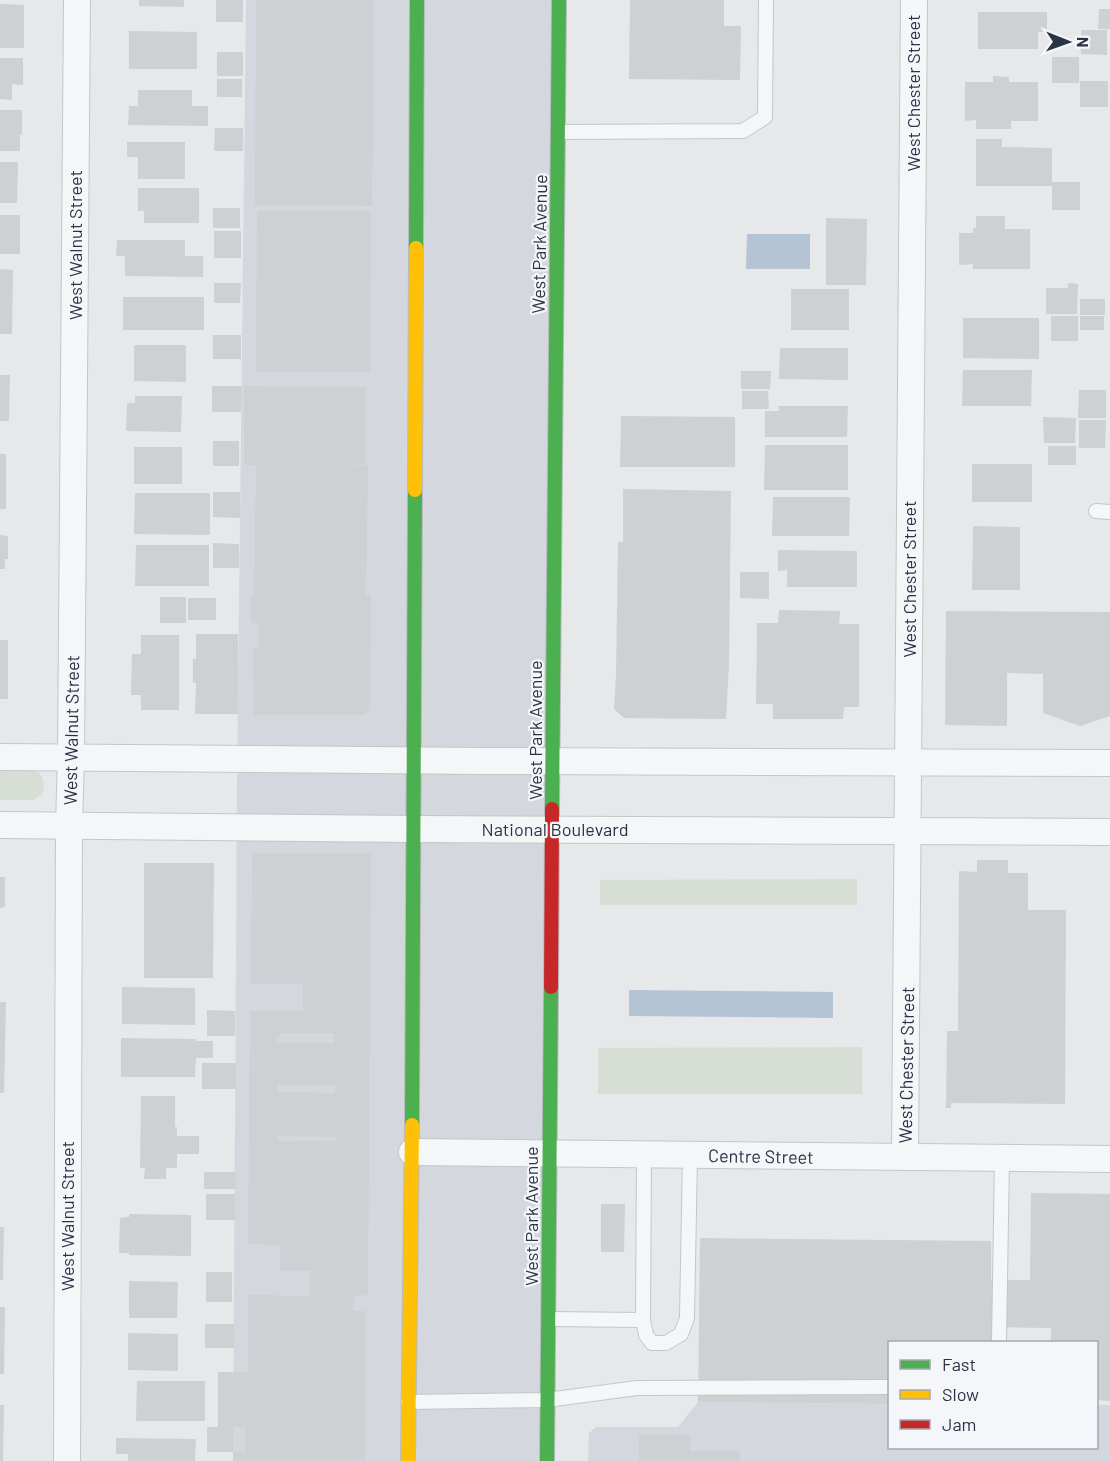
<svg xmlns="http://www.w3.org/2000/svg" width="1110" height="1461" font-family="Barlow,sans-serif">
<rect width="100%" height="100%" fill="#e6e8ea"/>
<g fill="#d4d7dd">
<polygon points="246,0 566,0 547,1461 233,1461 237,786"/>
<polygon points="698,1402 889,1404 890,1448 1096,1448 1097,1405 1110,1405 1110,1461 588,1461 589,1433 596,1427 678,1427"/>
</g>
<g fill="#d6ded6">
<path d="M0,769C22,769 51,763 42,795L33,800H0Z"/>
<polygon points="857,879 857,905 600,905 600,880"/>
<polygon points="862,1047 862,1094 598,1094 598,1048"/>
</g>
<g fill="#b4c4d5">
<polygon points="747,234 810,234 810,269 746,269"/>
<polygon points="629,990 833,992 833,1018 629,1016"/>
</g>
<g fill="#ced0d3" fill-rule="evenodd">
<polygon points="139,0 184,0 184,7 139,6"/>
<rect x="216" y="0" width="27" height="22"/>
<polygon points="256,0 374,0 372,206 255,205"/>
<polygon points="630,0 724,0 724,26 741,26 740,80 629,79"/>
<polygon points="0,4 24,5 24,48 0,48"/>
<polygon points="1099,9 1110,9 1110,29 1098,29"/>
<polygon points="978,12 1047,12 1047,32 1038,32 1038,49 978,49"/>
<polygon points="1081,30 1107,30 1107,55 1081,54"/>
<polygon points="129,31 197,32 197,69 129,69"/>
<rect x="217" y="52" width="26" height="24"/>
<rect x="1052" y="57" width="27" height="26"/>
<polygon points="0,58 23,58 23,85 12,84 12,100 0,99"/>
<polygon points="993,76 1009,77 1009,82 1038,82 1038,121 1011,121 1011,129 976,129 976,120 965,121 965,82 993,82"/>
<rect x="217" y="79" width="25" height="18"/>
<rect x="1080" y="81" width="28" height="26"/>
<polygon points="138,90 192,90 192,106 208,106 208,126 128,125 129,106 138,106"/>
<polygon points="0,110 22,110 22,135 20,135 20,151 0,151"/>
<polygon points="215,128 243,128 243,151 214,151"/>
<polygon points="976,139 1002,139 1002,147 1052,148 1052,182 1080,182 1080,210 1052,210 1052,186 976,186"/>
<polygon points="127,142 185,142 185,179 138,179 138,157 127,157"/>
<polygon points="0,162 18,162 17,203 0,203"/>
<polygon points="138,188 199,188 199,223 144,223 144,211 138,211"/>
<rect x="213" y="208" width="27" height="20"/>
<polygon points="257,211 371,211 370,372 256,372"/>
<rect x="0" y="215" width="20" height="39"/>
<polygon points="976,216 1005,216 1005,229 1030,229 1030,269 973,269 973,264 959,265 959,233 973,233 973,228 976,228"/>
<polygon points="826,218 867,219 866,285 826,285"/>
<rect x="214" y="231" width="27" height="27"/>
<polygon points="117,240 185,240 185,256 203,256 203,277 125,276 125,256 116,256"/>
<polygon points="0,269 13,270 12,334 0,334"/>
<polygon points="214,283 241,283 240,303 214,303"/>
<polygon points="1068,283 1078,284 1077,314 1046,314 1046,288 1068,288"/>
<rect x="791" y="289" width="58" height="41"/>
<rect x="123" y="297" width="81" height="33"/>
<rect x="1080" y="299" width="25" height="16"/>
<rect x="1051" y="316" width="27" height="25"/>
<rect x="1080" y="316" width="24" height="14"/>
<polygon points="963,318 1039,318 1039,359 963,358"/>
<rect x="213" y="335" width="28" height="24"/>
<polygon points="134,345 186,345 186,382 134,381"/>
<polygon points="780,348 848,348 848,380 779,379"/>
<polygon points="963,370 1032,370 1031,406 962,406"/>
<polygon points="741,371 771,371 770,389 741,389"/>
<polygon points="0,375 10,375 9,421 0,421"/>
<polygon points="212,386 242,386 241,412 212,412"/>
<polygon points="244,386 366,387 365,465 317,465 368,466 366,595 371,594 370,706 368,712 363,715 254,715 253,648 258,648 258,623 251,623 251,594 254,594 256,465 244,464"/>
<polygon points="1079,390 1106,390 1106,418 1078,418"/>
<polygon points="742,391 768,391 769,409 742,409"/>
<polygon points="135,396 182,396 181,432 126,431 127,403 135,403"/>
<polygon points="778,406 848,406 847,437 765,437 765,411 779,411"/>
<polygon points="621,416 735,417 735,467 620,467"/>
<polygon points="1043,417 1076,418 1075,443 1044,443"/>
<polygon points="1079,420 1106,420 1105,448 1079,448"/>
<rect x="213" y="441" width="26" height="25"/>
<polygon points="765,445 848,445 848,490 764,490"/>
<rect x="1048" y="446" width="28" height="19"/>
<rect x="134" y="447" width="48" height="37"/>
<rect x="0" y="454" width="6" height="55"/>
<rect x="972" y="464" width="60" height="38"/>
<polygon points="623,489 731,491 729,665 726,719 624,718 614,709 616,676 618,542 623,542"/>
<polygon points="213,492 240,492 240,518 213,517"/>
<polygon points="135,493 210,493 210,535 134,534"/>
<polygon points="773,497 850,497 849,536 772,536"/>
<polygon points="973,526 1020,527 1020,590 972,590"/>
<polygon points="0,535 8,536 8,559 5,559 5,569 0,569"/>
<polygon points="213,543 239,544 239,568 213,568"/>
<polygon points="136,545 209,545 209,586 135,586"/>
<polygon points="778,550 857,551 857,587 787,587 787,570 778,571"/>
<polygon points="740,572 769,572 769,599 740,598"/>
<rect x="160" y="597" width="26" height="26"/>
<rect x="188" y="598" width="28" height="22"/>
<polygon points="779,610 840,611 839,624 859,624 859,707 844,707 843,719 773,719 773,704 756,704 757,623 778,623"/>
<polygon points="946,611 1110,612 1110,716 1080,726 1043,713 1043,674 1007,673 1007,726 945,725"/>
<polygon points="196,634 238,634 238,714 195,714 196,683 193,683 193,659 196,659"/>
<polygon points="141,635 179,635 179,710 141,710 141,695 131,695 132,654 141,654"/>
<rect x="0" y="640" width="8" height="59"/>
<path d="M252,853H371L368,1295L354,1296L353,1311H365V1461H233V1452H245V1427H234L233,1452H207V1427H218V1372H248V1295L310,1296V1271H280V1245L248,1244L250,1011H303V984H251ZM280,1033H334V1043L277,1042V1036L280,1037ZM278,1085H335V1093L278,1092ZM278,1136L336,1137L335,1141H278Z"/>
<polygon points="977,860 1008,860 1008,873 1028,873 1028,910 1066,910 1065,1104 951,1103 951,1108 946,1108 947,1031 958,1031 959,871 977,872"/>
<polygon points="144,863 214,863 213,978 144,978"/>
<polygon points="0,877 5,877 5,907 0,908"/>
<polygon points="122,987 195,988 195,1025 122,1024"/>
<polygon points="0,1002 6,1002 4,1093 0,1093"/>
<polygon points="207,1010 235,1011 235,1036 207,1036"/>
<polygon points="121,1038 196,1039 196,1041 213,1041 213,1058 196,1058 195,1077 121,1077"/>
<rect x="202" y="1063" width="34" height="26"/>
<polygon points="141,1096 175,1096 175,1127 177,1127 177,1136 199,1136 199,1154 177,1154 177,1168 166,1168 166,1179 144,1179 145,1168 140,1168"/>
<polygon points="204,1172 236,1172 235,1189 204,1189"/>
<polygon points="1031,1193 1110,1194 1110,1401 1097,1400 1096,1342 1051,1342 1051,1328 995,1327 994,1342 890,1342 890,1404 698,1402 700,1238 991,1241 991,1280 1030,1280"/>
<rect x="206" y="1194" width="29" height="26"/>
<polygon points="601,1204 625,1204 624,1252 601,1252"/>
<polygon points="129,1214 191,1215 191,1256 129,1255 129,1253 119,1253 120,1218 129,1217"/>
<polygon points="0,1227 4,1227 3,1280 0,1280"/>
<rect x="206" y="1272" width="26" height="30"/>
<polygon points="129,1281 178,1282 177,1318 129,1318"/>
<polygon points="0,1307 5,1307 4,1374 0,1374"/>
<rect x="205" y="1324" width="29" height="24"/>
<polygon points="128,1333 178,1334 178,1371 128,1370"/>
<polygon points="137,1381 205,1381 205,1421 136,1421"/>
<polygon points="0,1405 4,1405 3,1461 0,1461"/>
<polygon points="639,1435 690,1435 690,1451 740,1451 740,1461 639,1461"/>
<polygon points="116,1438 196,1439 195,1461 128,1461 128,1454 116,1454"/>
</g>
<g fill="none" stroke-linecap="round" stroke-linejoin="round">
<g stroke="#c4c6c8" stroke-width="16">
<g id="lane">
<polyline points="558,132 743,131 765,117 766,0"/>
<polyline points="1096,511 1110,512"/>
<polyline points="644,1155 643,1320 646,1335 652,1343 666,1343 681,1334 687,1318 690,1155"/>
<polyline points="548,1319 643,1320"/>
<polyline points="999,1342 1002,1159"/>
<polyline points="408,1402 547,1400 637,1388 890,1387"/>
</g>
</g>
<g stroke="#c4c6c8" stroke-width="28">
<g id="street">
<polyline points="0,757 483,761 1110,763"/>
<polyline points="0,825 413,829 1110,832"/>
<polyline points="412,1152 1110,1159"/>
<polyline points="905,1157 914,0"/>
<polyline points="67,1461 69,825 71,757 77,0"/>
</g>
</g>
<g stroke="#b8bbbf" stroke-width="16">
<g id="fast">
<polyline points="416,248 417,0"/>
<polyline points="552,809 559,0"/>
<polyline points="412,1125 415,490"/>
<polyline points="547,1461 551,987"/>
</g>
</g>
<g stroke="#b8bbbf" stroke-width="16">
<g id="slow">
<polyline points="415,490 416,248"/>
<polyline points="408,1461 412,1125"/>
</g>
</g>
<g stroke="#b8bbbf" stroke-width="16">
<polyline id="jam" points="551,987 552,809"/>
</g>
<use href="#lane" stroke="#f5f6f7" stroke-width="14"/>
<use href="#street" stroke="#f5f6f7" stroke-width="26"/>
<use href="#fast" stroke="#4caf50" stroke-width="14"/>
<use href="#slow" stroke="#ffc107" stroke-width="14"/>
<use href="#jam" stroke="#c62828" stroke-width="14"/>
</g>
<g text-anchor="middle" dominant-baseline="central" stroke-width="4.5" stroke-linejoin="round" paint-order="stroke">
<g font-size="18" fill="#2b3445" stroke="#f4f6f9">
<text transform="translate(913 93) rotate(-90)">West Chester Street</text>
<text transform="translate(539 244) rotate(-89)">West Park Avenue</text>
<text transform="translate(75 245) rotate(-90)">West Walnut Street</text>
<text transform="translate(909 579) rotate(-90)">West Chester Street</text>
<text transform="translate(71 730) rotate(-89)">West Walnut Street</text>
<text transform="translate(535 730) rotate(-90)">West Park Avenue</text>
<text x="555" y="829">National Boulevard</text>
<text transform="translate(906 1065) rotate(-89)">West Chester Street</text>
<text transform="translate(761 1156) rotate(1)">Centre Street</text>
<text transform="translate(67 1216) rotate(-90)">West Walnut Street</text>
<text transform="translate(531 1216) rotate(-90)">West Park Avenue</text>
</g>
</g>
<rect x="888" y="1341" width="210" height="108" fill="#f4f6f9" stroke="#a4a8b1" stroke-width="1.5"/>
<rect x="900" y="1360" width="30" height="9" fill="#4caf50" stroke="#a4a8b1" stroke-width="1.5"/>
<text x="942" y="1371" font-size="18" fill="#2b3445">Fast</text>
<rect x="900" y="1390" width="30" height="9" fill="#ffc107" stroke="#a4a8b1" stroke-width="1.5"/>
<text x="942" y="1401" font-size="18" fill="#2b3445">Slow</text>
<rect x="900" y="1420" width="30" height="9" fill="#c62828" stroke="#a4a8b1" stroke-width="1.5"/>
<text x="942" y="1431" font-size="18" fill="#2b3445">Jam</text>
<g transform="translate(1068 42) rotate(91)" stroke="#f4f6f9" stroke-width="4.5" paint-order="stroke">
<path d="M0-4.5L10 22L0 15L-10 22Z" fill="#2b3445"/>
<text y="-9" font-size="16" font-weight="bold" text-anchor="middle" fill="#2b3445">N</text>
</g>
</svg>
